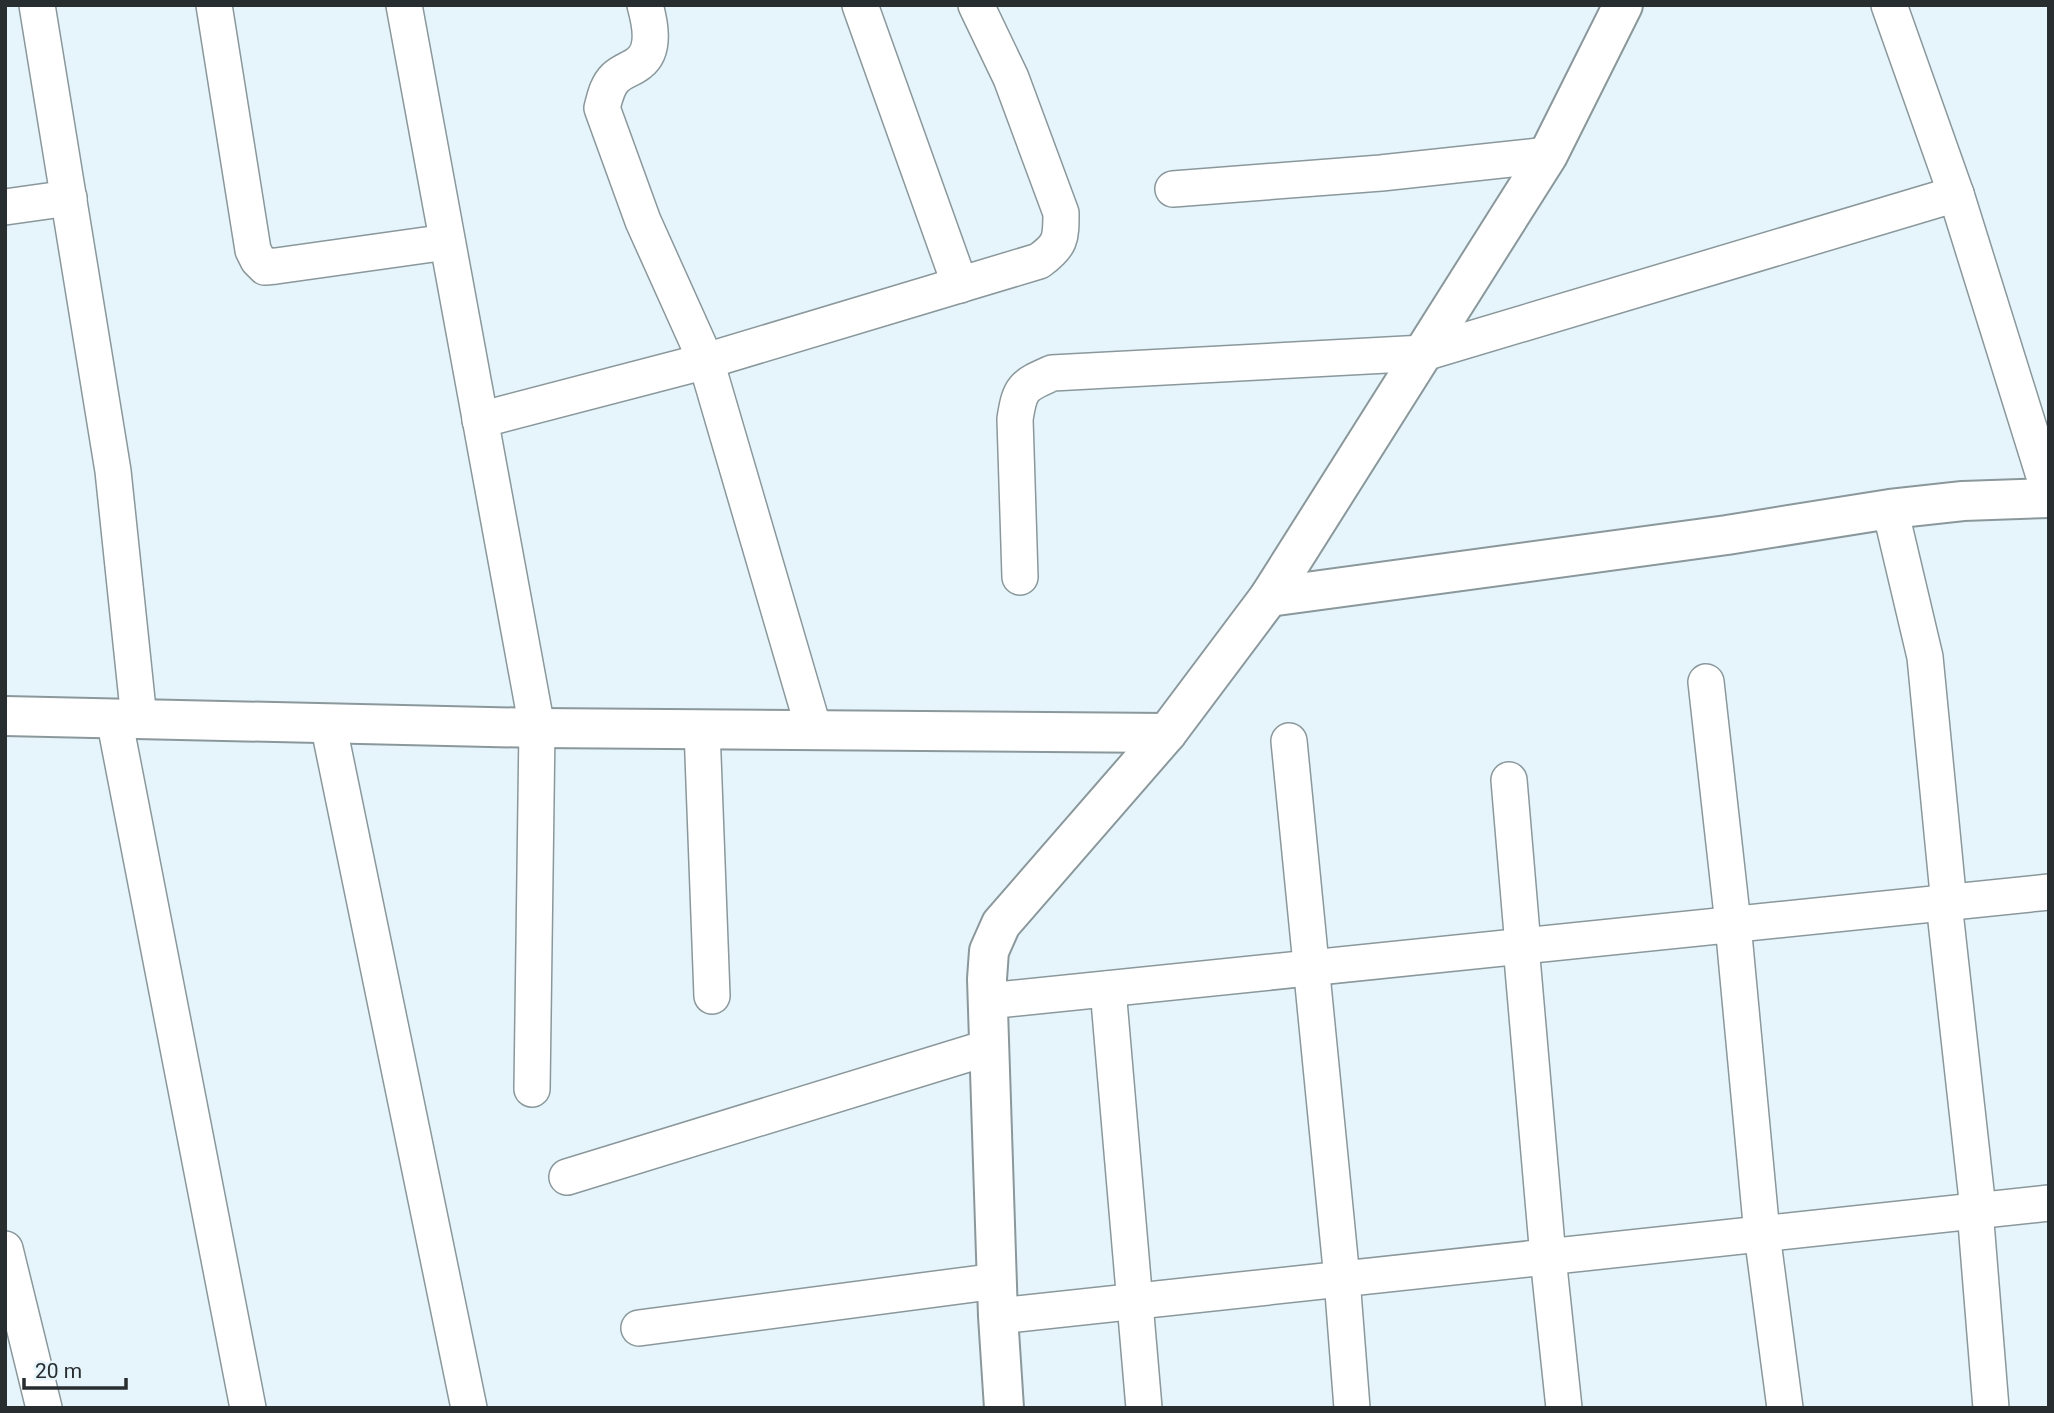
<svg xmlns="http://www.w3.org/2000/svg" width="2054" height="1413" font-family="Roboto,sans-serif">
<rect width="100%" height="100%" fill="#e6f5fb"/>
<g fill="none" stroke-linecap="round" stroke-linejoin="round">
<g stroke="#8a989c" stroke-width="38">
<g id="street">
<polyline points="37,5 113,471 139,719"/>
<polyline points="214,5 253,250 258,260 265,267 276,266 447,242"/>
<polyline points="404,5 537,728 532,1089"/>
<path d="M645,5C650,23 656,50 639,63C632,69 622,71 615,78C607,86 605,97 602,108L643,221L706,361L814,730"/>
<polyline points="860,5 960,285"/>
<polyline points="1889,5 1956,194"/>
<polyline points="1173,189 1381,173 1548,155"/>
<polyline points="5,207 69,198"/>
<path d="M480,420L706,361L1039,261C1061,245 1061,239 1061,213L1011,78L976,5"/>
<polyline points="1890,509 1925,657 1948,894 1947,902 1944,903 1978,1209 1975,1210 1991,1408"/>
<path d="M1020,577L1015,419C1020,387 1023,386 1052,373L1424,353L1956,194L2049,492"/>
<polyline points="1706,682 1733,924 1762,1234 1785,1408"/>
<polyline points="114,718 248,1408"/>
<polyline points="328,723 469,1408"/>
<polyline points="702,729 712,996"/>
<polyline points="1289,741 1342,1279 1352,1408"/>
<polyline points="1509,780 1523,946 1521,946 1548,1257 1564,1408"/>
<polyline points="1108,989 1144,1408"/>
<polyline points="988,1001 2049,892"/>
<polyline points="567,1177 990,1047"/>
<polyline points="5,1249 44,1408"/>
<polyline points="998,1316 2049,1203"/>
<polyline points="639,1328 997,1281"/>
</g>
</g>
<g stroke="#8a989c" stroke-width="42">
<g id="secondary">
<polyline points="1269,597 1727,535 1890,509 1963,501 2049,498"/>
<polyline points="5,716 537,728 1167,733"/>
<polyline points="1004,1408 998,1316 987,979 989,951 1001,924 1167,733 1269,597 1548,155 1623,5"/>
</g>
</g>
<use href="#street" stroke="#fff" stroke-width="35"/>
<use href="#secondary" stroke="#fff" stroke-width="38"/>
</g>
<rect width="2054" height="1413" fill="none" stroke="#282d2f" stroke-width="14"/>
<path d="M24 1378v10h102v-10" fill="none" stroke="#282d2f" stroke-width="3.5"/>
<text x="35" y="1378" font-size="21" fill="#282d2f" stroke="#e6f5fb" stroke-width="5" paint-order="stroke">20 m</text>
</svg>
